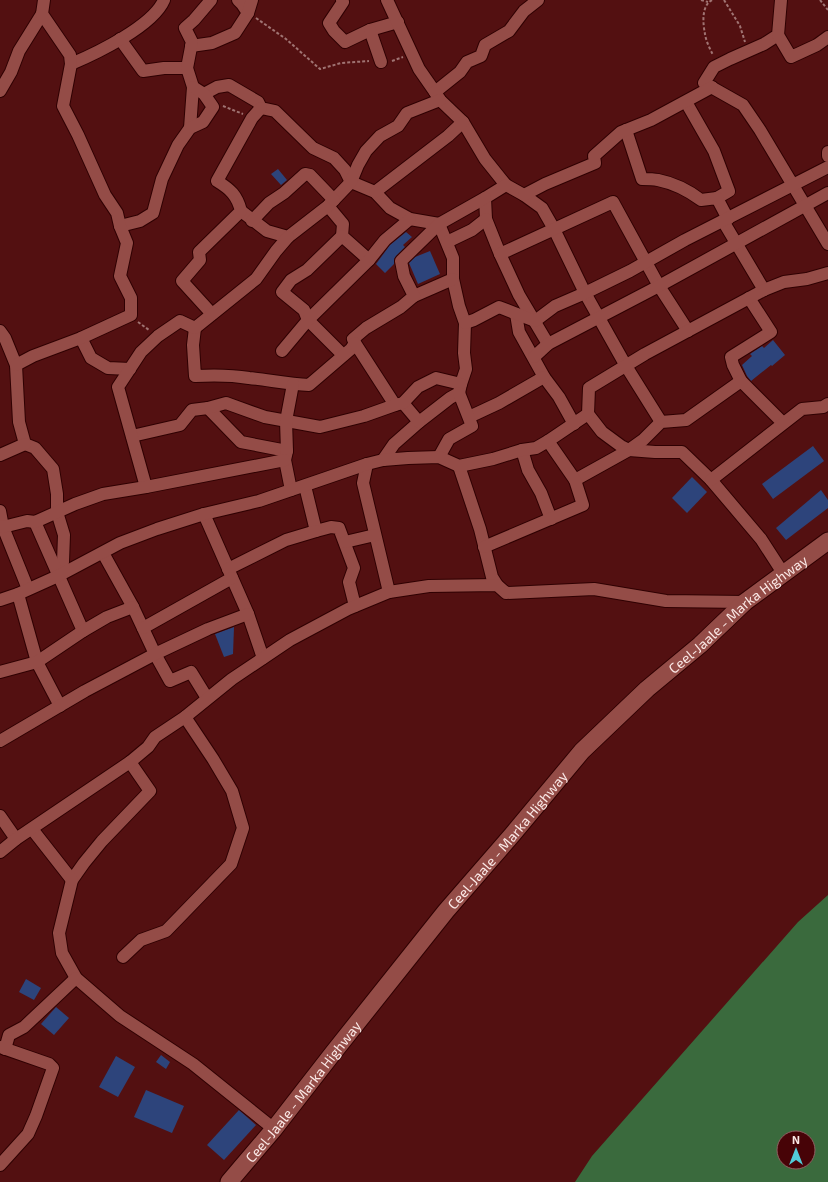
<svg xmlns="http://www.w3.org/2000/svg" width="828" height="1182" font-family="'Exo 2',sans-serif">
<rect width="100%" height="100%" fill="#531011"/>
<path fill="#3a6a3d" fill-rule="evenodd" d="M828,895V1182H575L592,1156L798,922ZM784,1138H808V1162H784Z"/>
<g fill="#2d447b">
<polygon points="278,169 287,180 281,185 271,174"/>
<polygon points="406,232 412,237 403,245 405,247 396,256 394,259 394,264 385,273 376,264 390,245"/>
<polygon points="430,251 440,274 418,284 409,263 415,257"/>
<polygon points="773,340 785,355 772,366 771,365 751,381 747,376 742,365 752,356 750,354 762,346 764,348"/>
<polygon points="813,446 824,461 773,499 762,484"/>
<polygon points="692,477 707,492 687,513 672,498"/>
<polygon points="821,490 828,500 828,508 786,540 776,528"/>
<polygon points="234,627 233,654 224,657 215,634"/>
<polygon points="26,979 41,988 34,1000 19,992"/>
<polygon points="56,1007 69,1018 54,1035 41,1024"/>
<polygon points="161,1055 170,1062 166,1069 156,1062"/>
<polygon points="116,1056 135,1067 118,1097 99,1087"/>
<polygon points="146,1090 184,1106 172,1133 134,1117"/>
<polygon points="239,1110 256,1125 224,1160 207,1145"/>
</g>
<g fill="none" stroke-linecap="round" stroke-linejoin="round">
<g stroke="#2f0002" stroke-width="14">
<g id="street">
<polyline points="238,0 242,4 248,13"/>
<polyline points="342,0 343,2 329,23 334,31 345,42 370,30 398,22"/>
<polyline points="387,0 419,69 435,92 440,100 463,122 485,159 501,179 506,185 524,195 542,208 554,229 585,293 626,366 661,422"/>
<polyline points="781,0 778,35 764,44 730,59 714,67 704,83 743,105 760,130 828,244"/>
<polyline points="370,30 381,62"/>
<polyline points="778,35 791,57 817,45 828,37"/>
<polyline points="120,39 143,71 164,68 187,68"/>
<polyline points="191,46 212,43 235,33 248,13 252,0"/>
<path d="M71,64C97,53 153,26 164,0"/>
<polyline points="0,91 11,72 19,51 42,14"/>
<polyline points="435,92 460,72 467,62 481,56 485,45 509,31 524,11 538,0"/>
<polyline points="204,94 217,87 229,85 258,102 261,108 275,111 313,148 334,158 345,170 351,182 375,192 390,208 410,219 439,224 453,258 453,279 459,306 465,323 464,353 466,369 461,384 459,393 450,398 419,422 394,444 383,460"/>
<polyline points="686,102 714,151 729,191 717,198"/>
<polyline points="190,128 193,87 187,68 192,42 185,28 194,20 211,0"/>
<path d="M626,130L642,179C648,179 653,179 658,180C673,183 689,191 701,200L717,198L728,219"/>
<polyline points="828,152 828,156"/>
<polyline points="506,185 485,198 486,219 500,254 519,295 548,344"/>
<polyline points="375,192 448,136 463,122"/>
<polyline points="524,195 545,184 595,163 594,156 621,132 651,120 712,87"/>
<polyline points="328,206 343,224 342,236 369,260"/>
<polyline points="241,211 267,231 288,237 328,206 351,182 358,165 366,151 380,136 398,126 407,113 440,100"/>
<polyline points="252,221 269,203 284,193 305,174 310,175 334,200"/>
<polyline points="723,221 764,290"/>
<polyline points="120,226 140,221 153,213 162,179 178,145 190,128 203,122 213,107 204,94 193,87"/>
<polyline points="342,236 307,270 291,280 282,292 304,310 308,320 343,355"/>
<polyline points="447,242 472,230 486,219"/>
<polyline points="500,254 613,202 659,286 688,331"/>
<polyline points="414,296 453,279"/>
<path d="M212,314L182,281L200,260L199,252L241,211C237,195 230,189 217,181L252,118L261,108"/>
<polyline points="516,314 519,332 544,377 559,397 574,424"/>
<polyline points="465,323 474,320 499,307 535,321 555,306 585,293 630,271 685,240 828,167"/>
<path d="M195,328L193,345L195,376C213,375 231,375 249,378C269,380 288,384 309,385L351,349L355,343L353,339L366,328L401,307L414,296L404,276L401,261L439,224L485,198"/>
<polyline points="0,331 5,338 16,365 19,422 25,444 35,448 53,469 57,494 57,512 64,535 63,562 58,576"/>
<polyline points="81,338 91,358 108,368 130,369"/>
<polyline points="355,343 395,405"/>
<polyline points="282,351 308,320 369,260 385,240 410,219"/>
<polyline points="534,357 548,344 659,286 828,193"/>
<polyline points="16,365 33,356 81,338 131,315 131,298 120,276 127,243 120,226 117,213 105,195 78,135 63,106 71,64 70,55 42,14 44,0"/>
<polyline points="741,381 733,365 731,357 771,332 749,298"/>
<polyline points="403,403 419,422"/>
<polyline points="208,408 241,442 287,451"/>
<polyline points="588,414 602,432 621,446 629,450 655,452 682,452 711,480 761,539 783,573"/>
<polyline points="469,417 499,403 544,377"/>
<polyline points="132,436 180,425 192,410 208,408 226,403 265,417 320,427 364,416 395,405 403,403 418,387 436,378 461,384"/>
<polyline points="522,450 528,470 541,493 551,519"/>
<polyline points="0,455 25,444"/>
<polyline points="439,457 449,439 472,426 459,393"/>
<polyline points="367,464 363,483 389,592"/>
<polyline points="459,466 480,529 492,577 497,585"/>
<polyline points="575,480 629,450 643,440 661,422 686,420 741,381 783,423"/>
<polyline points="711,480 802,409 823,407 828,404"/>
<polyline points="305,486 316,531 331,527 339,528 354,568 349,582 355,606"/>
<polyline points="146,487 118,387 141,352 158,336 180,321 195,328 256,279 276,251 288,237"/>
<polyline points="291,490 285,460 287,451 286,421 293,384"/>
<polyline points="0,511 3,527 28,589"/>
<polyline points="204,514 248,614 263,658"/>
<polyline points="35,522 83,631"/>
<polyline points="0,526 3,527 27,521 35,522 75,504 103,494 146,487 285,460"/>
<polyline points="345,542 375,535"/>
<polyline points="484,547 583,505 575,480 548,441"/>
<polyline points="103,553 133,607 155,654 170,681 191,672 207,698"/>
<polyline points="228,569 286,540 316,531"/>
<polyline points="18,594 37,662 60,706"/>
<polyline points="0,600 18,594 58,576 120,543 157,529 204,514 259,501 367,464 383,460 408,458 439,457 459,466 493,459 522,450 536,448 548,441 588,414 589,388 645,354 764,290 784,282 807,279 828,273"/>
<polyline points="143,628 232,578"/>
<polyline points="0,672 37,662 83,631 107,617 133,607"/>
<polyline points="0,741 85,691 155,654 208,629 248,614"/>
<polyline points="130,762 150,791 102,841 84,863 72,880 59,933 62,953 76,978 120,1016 193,1064 274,1129"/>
<polyline points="0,816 16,839"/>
<polyline points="32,829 72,880"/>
<polyline points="0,852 16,839 130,762 148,747 155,737 185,717 232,679 290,640 348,609 389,592 429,586 497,585 506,593 594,589 666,601 745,602"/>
<polyline points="123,957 141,940 166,931 231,864 243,828 232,791 213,759 185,717"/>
<polyline points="0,1047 49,1064 53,1068 36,1116 28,1134 0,1165"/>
<polyline points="5,1049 9,1035 24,1027 76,978"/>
</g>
</g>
<g stroke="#2f0002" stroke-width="19">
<g id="secondary">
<path id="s1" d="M229,1182L274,1129L333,1053L446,911L512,835L582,751L647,689L700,645L745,602L828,541"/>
</g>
</g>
<g stroke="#a07473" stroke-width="2" stroke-dasharray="3 2" stroke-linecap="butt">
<polyline points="701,0 708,2"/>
<path d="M712,0C701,6 703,24 705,34C706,41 710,49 713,55"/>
<polyline points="724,0 740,26 745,42"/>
<polyline points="820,0 828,10"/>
<polyline points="256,18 286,39 320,69 341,63 369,61"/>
<polyline points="392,61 403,57"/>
<polyline points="223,106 243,114"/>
<polyline points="138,322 149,330"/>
</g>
<use href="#street" stroke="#944c47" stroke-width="12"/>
<use href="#secondary" stroke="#944c47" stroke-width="17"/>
</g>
<g text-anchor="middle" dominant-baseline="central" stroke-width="3" stroke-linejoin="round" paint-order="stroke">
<g font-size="14" fill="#fbe9e7" stroke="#470307">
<text stroke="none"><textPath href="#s1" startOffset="765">Ceel-Jaale - Marka Highway</textPath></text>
<text stroke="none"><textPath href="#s1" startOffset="441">Ceel-Jaale - Marka Highway</textPath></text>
<text stroke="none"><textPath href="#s1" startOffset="117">Ceel-Jaale - Marka Highway</textPath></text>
</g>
</g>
<g transform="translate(796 1150)"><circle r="19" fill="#470307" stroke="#8f5f61"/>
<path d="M0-3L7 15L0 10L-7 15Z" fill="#52cbd8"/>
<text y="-6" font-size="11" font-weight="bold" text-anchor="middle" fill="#fbe9e7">N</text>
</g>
</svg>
